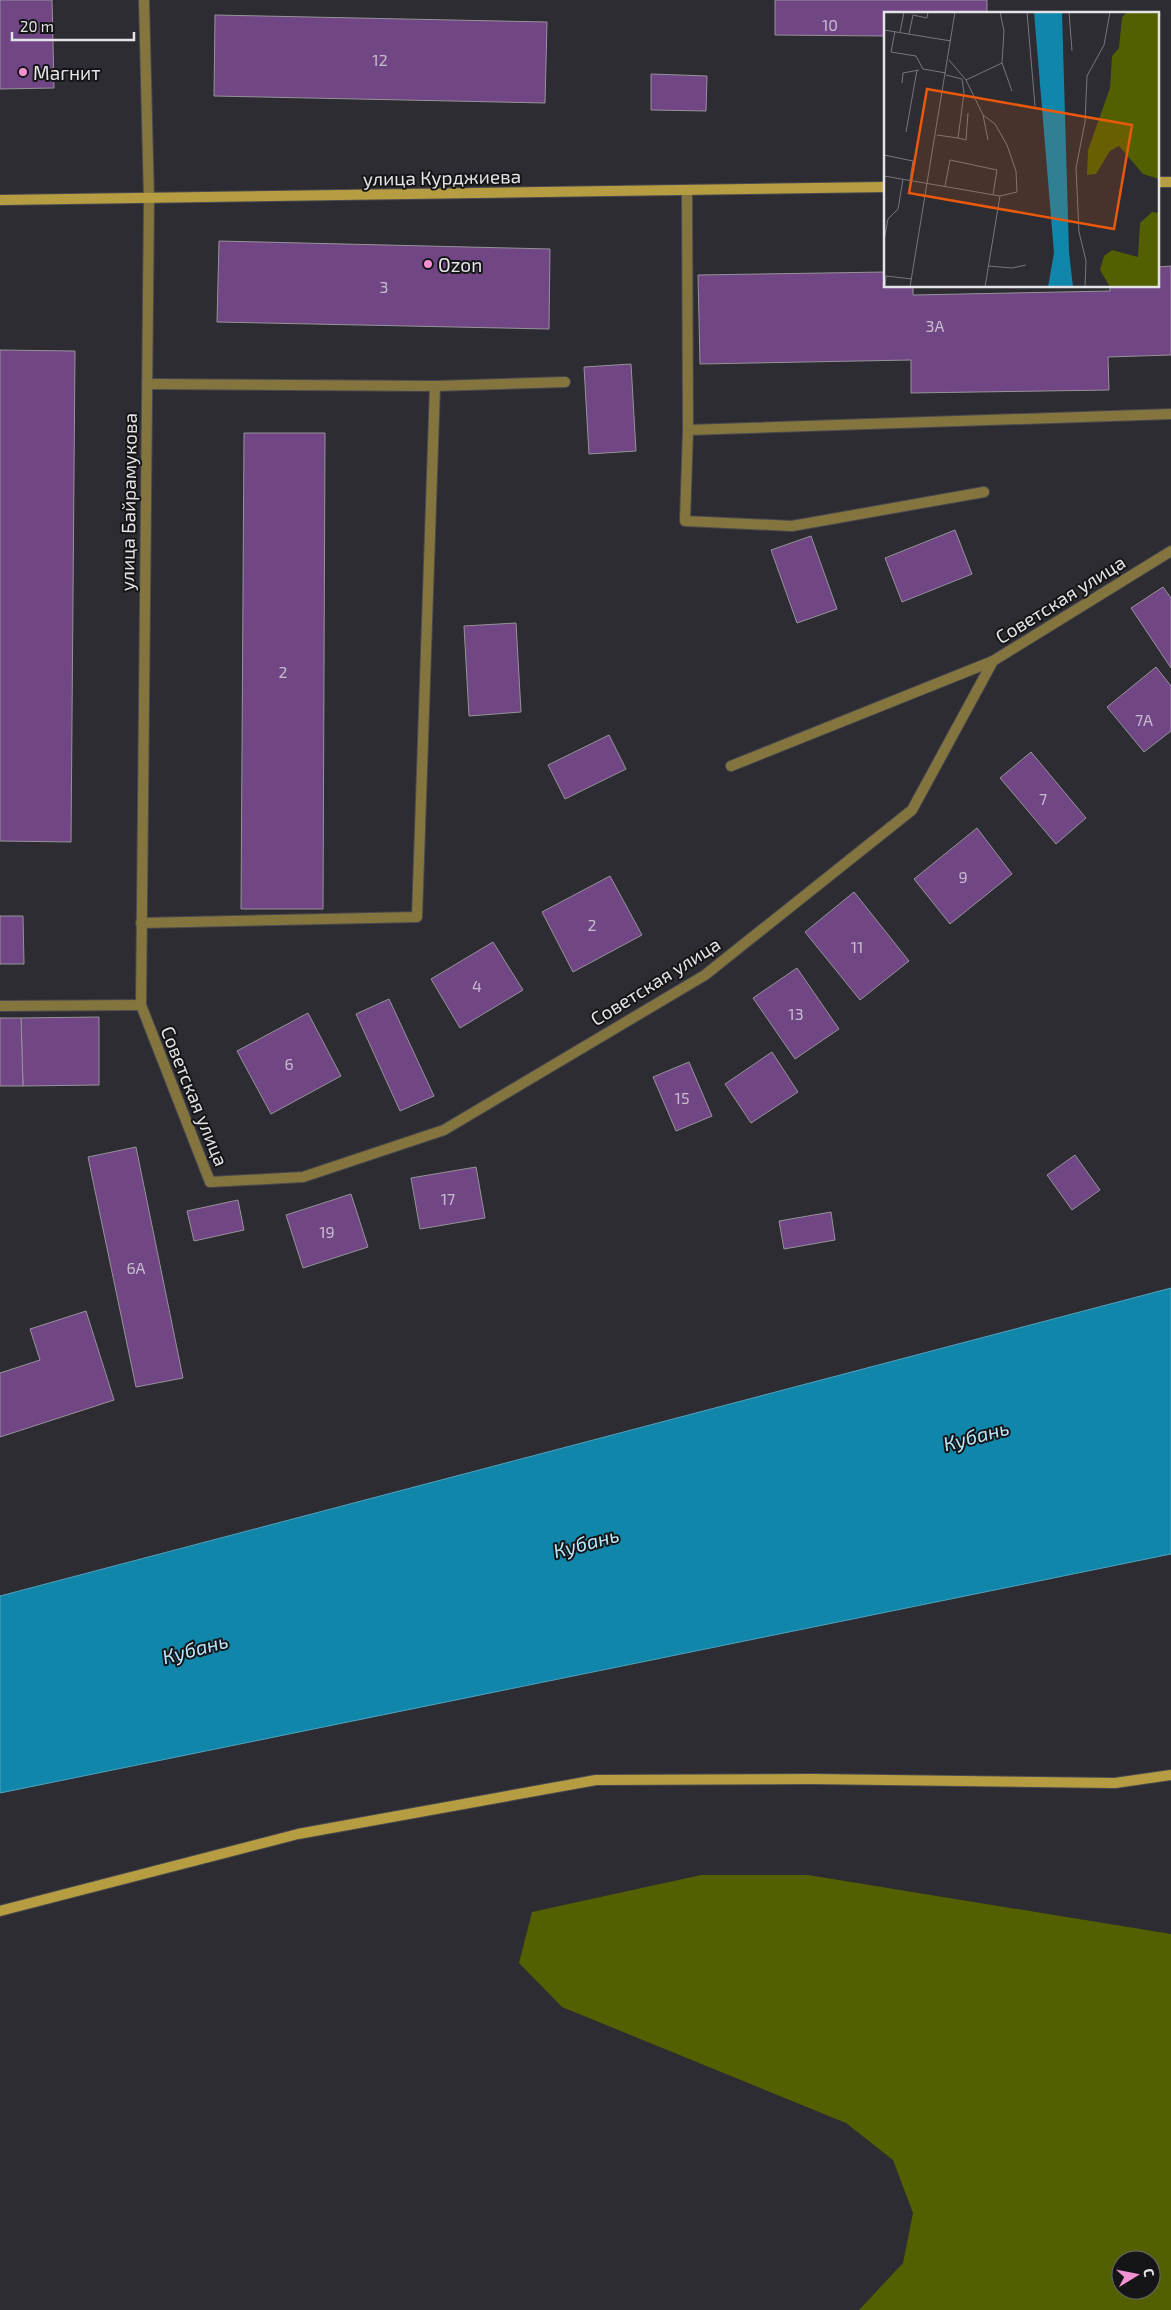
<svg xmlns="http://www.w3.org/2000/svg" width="1171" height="2310" font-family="'Exo 2',sans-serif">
<rect width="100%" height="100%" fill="#2c2c32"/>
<path fill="#546000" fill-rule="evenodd" d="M701,1875H808L1171,1934V2310H859L903,2263L913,2213L893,2160L846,2123L562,2007L519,1963L532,1912ZM1121,2260H1151V2290H1121Z"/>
<polygon fill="#1186ab" stroke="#50a2bd" points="1171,1288 1171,1554 0,1793 0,1596"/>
<g fill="#714685" stroke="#969398">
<polygon points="0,0 52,0 54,88 0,89"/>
<polygon points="775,0 987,0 987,14 885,14 885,36 775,35"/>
<polygon points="215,15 547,22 545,103 214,96"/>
<polygon points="651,74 707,76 706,111 651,110"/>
<polygon points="219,241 550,249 549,329 217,322"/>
<polygon points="1171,266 1171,355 1108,357 1109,390 911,393 911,360 700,364 698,275 885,272 885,286 913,286 913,295 1110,291 1110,286 1157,286 1157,267"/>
<polygon points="0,350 75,351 71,842 0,841"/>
<polygon points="631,364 636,451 589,454 584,367"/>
<polygon points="244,433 325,433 323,909 241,909"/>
<polygon points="955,530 972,574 902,602 885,558"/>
<polygon points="811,536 837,609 797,623 771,550"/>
<polygon points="1163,587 1171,598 1171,668 1131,608"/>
<polygon points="516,623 521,712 469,716 464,626"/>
<polygon points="1156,667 1171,686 1171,731 1144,752 1107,707"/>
<polygon points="609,735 626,769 565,799 548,765"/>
<polygon points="1031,752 1086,818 1056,844 1000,778"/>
<polygon points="977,828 1012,874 950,924 914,879"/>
<polygon points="610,876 642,935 573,972 542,912"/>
<polygon points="854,892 909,961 860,1000 805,932"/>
<polygon points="0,916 23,916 24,964 0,964"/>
<polygon points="493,942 523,990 460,1028 431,979"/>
<polygon points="797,968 839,1029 795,1059 753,998"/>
<polygon points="389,999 434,1096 400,1111 356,1014"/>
<polygon points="308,1013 341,1076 271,1114 237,1051"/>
<polygon points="99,1017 99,1085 23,1086 21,1018"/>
<polygon points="0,1018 21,1018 23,1086 0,1086"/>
<polygon points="772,1052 798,1092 751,1123 725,1084"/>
<polygon points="689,1062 712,1116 676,1131 653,1077"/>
<polygon points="136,1147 183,1378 136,1387 88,1157"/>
<polygon points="1075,1155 1100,1190 1072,1210 1047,1175"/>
<polygon points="476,1167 485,1218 420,1229 411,1178"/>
<polygon points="351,1194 368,1247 303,1268 286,1215"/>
<polygon points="238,1200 244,1230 194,1241 187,1211"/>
<polygon points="831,1212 835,1240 784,1249 779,1221"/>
<polygon points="86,1311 114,1400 0,1437 0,1373 40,1360 30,1329"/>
</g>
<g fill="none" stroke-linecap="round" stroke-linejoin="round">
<g stroke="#49494f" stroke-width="12">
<g id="lane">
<polyline points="687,190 688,430 1171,414"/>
<polyline points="435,386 565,382"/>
<polyline points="688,430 685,521 792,526 984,492"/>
<polyline points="731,766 993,661"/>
<polyline points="141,923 417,917 435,386 147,384"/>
</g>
</g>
<g stroke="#49494f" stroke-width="12">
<g id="street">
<polyline points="144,0 149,199 141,1005 210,1182 303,1177 444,1130 705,975 912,810 993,661 1171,551"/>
<polyline points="0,1006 141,1005"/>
</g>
</g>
<g stroke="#49494f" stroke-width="12">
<g id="secondary">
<polyline points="1157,182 1171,182"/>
<polyline points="0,200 885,187"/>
<polyline points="0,1911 298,1834 596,1780 812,1779 1115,1783 1171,1775"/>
</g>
</g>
<use href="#lane" stroke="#84753f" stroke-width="10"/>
<use href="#street" stroke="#84753f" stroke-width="10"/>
<use href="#secondary" stroke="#b69d41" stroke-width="10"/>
</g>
<g fill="#f491d3" stroke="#151517" stroke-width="2">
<circle cx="23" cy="72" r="5"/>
<circle cx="428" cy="264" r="5"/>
</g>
<g text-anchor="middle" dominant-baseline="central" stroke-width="4" stroke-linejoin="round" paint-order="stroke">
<g font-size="16" fill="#c7bccf">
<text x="830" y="24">10</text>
<text x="380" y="59">12</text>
<text x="384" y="286">3</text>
<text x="935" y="325">3А</text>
<text x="283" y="671">2</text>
<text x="1144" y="719">7А</text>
<text x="1043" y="798">7</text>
<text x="963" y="876">9</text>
<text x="592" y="924">2</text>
<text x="857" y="946">11</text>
<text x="477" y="985">4</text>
<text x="796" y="1013">13</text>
<text x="289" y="1063">6</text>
<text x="682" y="1097">15</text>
<text x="448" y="1198">17</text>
<text x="327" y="1231">19</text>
<text x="136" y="1267">6А</text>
</g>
<g font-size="19" fill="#e4e4e8" stroke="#151517" text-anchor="start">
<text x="33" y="72">Магнит</text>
<text x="438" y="264">Ozon</text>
</g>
<g font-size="19" fill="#e4e4e8" stroke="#151517">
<text transform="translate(442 177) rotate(-1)">улица Курджиева</text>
<text transform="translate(128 502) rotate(-89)">улица Байрамукова</text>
<text transform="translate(1060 599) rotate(-32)">Советская улица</text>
<text transform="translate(655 981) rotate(-32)">Советская улица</text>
<text transform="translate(195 1096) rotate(68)">Советская улица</text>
</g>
<g font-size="20" font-style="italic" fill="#b7e5fa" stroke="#151517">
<text transform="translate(976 1435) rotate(-15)">Кубань</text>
<text transform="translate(586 1542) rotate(-15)">Кубань</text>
<text transform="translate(195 1648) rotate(-15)">Кубань</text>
</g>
</g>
<g transform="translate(884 12)">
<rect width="275" height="275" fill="#2c2c32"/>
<path d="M243,0H275V167L259,162L235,134L226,139L212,162L203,163L204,138L226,76L228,44L235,36L238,5ZM268,200L275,201V275H226L216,258L220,244L228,238L254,245L256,211Z" fill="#546000"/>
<path d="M150,0H178L185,240L189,275H164L170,241Z" fill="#1186ab"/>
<path fill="none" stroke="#76767b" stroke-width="1" d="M116,0L120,19L118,51L128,79M143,0L151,94M185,0L188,39M0,18L67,29M11,19L7,40L32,44L39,57L62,61M16,20L20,0M25,22L29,3L43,6L44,0M82,68L118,51M18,71L19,61L35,58M99,103L104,128M22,120L33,58M53,123L74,126L80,81L78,67L62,63M74,126L82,128L84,101M0,143L29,149L26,168M0,164L116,184L133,180L132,159L123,133L111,112L99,103L82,68L65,48M61,174L66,148L113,158L109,183M0,228L4,207L14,197L19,167M104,254L128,256L142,253M1,275L2,264L28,267M26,275L71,0M101,275L116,184M201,275L202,249L195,220L192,156L201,110L203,64L220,33L226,0"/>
<path fill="#e8590c" fill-opacity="0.15" stroke="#e8590c" stroke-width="2.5" d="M43,77L248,113L230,217L25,181Z"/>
<rect width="275" height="275" fill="none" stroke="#e4e4e8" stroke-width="2.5"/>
</g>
<g transform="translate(1136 2275) rotate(80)"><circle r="24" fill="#151517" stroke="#68686b"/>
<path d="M0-4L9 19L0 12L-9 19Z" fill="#f491d3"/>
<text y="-8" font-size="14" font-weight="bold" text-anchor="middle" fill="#e4e4e8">С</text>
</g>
<path d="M12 32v8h122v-8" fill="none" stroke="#e4e4e8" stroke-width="2.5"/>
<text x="20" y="32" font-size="15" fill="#e4e4e8" stroke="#151517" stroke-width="4" paint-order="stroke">20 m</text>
</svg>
